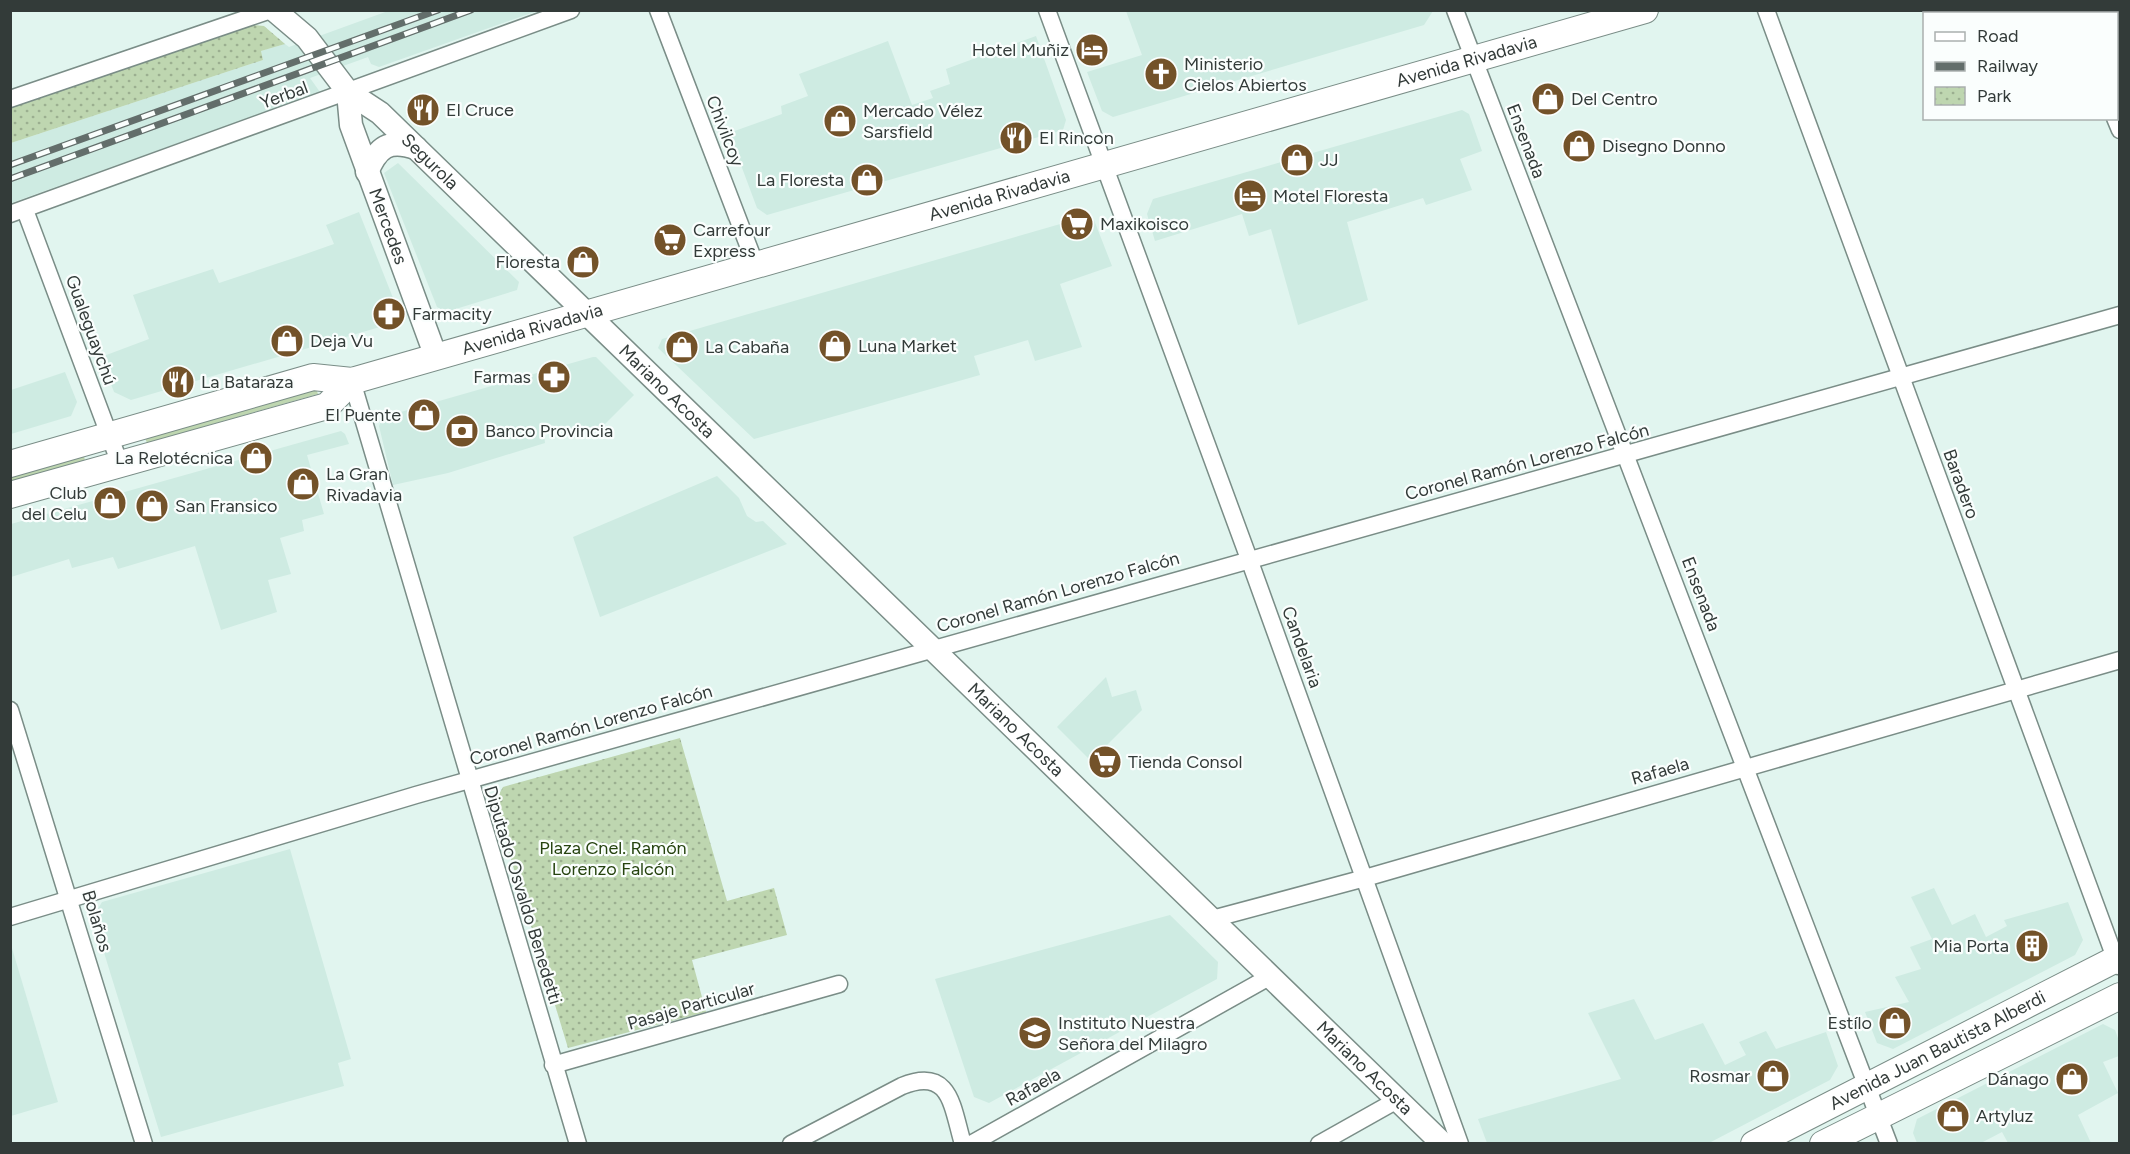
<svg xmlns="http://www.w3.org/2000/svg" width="2130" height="1154" font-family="Figtree,sans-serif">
<defs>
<pattern id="park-dots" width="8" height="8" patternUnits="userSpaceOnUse" patternTransform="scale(1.5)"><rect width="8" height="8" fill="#bed6b0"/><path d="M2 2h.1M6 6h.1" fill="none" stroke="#9baf90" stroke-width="1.8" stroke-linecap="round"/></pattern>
</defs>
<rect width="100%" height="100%" fill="#e1f5ef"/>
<g fill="#ceebe2">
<polygon points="388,11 537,11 379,67 371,64 368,57 310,78 320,92 11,203 11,143 263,60 261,51 285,44 289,47"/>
<polygon points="1126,11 1433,10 1433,11 1424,25 1113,117 1102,111 1087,72 1142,55"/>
<polygon points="1036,36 1066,120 1063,130 767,215 757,208 729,133 782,114 781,106 808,96 799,74 888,41 912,105 933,98 930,91 950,84 946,69"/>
<polygon points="1462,110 1469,114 1482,151 1460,159 1472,190 1426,205 1423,198 1347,222 1368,300 1298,325 1271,229 1249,236 1242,214 1155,241 1147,214 1153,199"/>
<polygon points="398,163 519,282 517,290 446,312 437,307 384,173"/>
<polygon points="359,212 397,308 396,317 390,324 131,400 114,392 101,357 149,339 133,295 213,269 219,283 300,256 334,244 326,225"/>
<polygon points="1088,216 1094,220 1112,266 1060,284 1082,347 1035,361 1028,340 974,356 980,375 754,439 658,348 662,339"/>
<polygon points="593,357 596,357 634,395 599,430 564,428 544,434 545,443 448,473 393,485 379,426 383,417"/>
<polygon points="65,372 77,402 71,416 11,434 11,390"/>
<polygon points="341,431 345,434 349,444 307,455 324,514 302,520 304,531 280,538 291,574 268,580 277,612 221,630 195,546 118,569 113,557 72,568 69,559 11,577 11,524"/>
<polygon points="717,476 739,498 747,516 756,522 763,521 787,544 600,617 573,537"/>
<polygon points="1106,677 1112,697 1136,690 1142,710 1091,761 1057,727"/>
<polygon points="290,849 351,1059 338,1063 344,1086 161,1137 93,917 102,902"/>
<polygon points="1934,888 1952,925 1975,914 1986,937 2007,926 2004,920 2068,902 2083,940 2075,955 1893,1049 1877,1043 1865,1012 1909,1002 1895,977 1921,969 1910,947 1932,939 1911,897"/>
<polygon points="1170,915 1218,962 1217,979 989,1103 974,1097 935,979"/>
<polygon points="11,945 58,1102 11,1116 10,1116"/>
<polygon points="1634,999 1655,1040 1703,1023 1725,1065 1746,1055 1739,1042 1766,1031 1776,1049 1826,1032 1838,1066 1830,1080 1709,1143 1487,1143 1478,1119 1621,1079 1588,1013"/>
<polygon points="2103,1024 2115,1030 2119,1041 2119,1056 2103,1062 2118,1093 2078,1115 2091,1143 2008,1143 2002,1132 1981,1143 1917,1143 1913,1133 1917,1119"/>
</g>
<g fill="#bed6b0">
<polygon points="316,389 318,394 147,443 145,438"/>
<polygon points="84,456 85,461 11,483 11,477"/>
</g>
<g fill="url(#park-dots)">
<polygon points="254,25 264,26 285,44 261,51 263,60 11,143 10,108"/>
<polygon points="680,738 727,901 774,888 787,935 692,960 706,1012 568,1048 494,803 503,787"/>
</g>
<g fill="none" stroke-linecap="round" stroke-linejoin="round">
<g stroke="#7a8d87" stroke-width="19">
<g id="street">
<polyline points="658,10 756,266"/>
<polyline points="1047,10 1249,559 1460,1144"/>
<polyline points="1455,10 1889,1144"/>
<polyline points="1766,10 2118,966"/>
<polyline points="2077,10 2078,14"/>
<polyline points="10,99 271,10"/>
<polyline points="2115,118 2120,130"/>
<polyline points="25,210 120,464"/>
<polyline points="10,214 571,10"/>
<polyline points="352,381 578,1144"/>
<polyline points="10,710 144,1144"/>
<polyline points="10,917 416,795 2120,315"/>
<polyline points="1212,919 1365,878 2120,660"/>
<polyline points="553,1065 839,984"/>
<path d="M791,1144L902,1086C951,1066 952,1107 963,1144"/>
<polyline points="971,1144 1271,976"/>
<polyline points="1319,1144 1399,1099"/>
</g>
</g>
<g stroke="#7a8d87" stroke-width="25">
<g id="secondary">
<path id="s1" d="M274,10L307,38L348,92L380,113L416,148L1443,1144"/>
<path id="s2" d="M348,92L351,125L436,357"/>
<path d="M367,172C378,147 388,139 416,148"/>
</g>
</g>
<g stroke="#7a8d87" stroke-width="28">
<g id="primary">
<path id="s3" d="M10,464L313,377L352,381L1645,10"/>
<polyline points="10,495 327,406 352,381"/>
<path id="s4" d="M1754,1144L2120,957"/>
<polyline points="1823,1144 2120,996"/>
</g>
</g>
<use href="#street" stroke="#fff" stroke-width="16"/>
<use href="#secondary" stroke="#fff" stroke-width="22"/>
<use href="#primary" stroke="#fff" stroke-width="26"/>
<g stroke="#636e6b" stroke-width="7">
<g id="rail">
<polyline points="10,165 438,10"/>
<polyline points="10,179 471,10"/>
</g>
</g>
<use href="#rail" stroke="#fafefd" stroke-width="4.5" stroke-dasharray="14" stroke-linecap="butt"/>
</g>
<defs>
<g id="hotel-disc" transform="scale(1.725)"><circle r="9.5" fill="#735229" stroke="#fafefd"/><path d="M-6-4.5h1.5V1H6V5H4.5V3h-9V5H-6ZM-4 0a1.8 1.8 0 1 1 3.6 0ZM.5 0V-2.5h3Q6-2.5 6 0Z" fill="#fff"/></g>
<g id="church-disc" transform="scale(1.725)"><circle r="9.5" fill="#735229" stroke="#fafefd"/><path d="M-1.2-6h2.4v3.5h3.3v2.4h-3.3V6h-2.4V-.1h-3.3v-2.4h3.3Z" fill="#fff"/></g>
<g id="shop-disc" transform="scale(1.725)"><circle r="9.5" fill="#735229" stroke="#fafefd"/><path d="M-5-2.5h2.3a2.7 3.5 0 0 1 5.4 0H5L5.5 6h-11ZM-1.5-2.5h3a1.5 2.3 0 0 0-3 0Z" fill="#fff"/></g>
<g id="restaurant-disc" transform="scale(1.725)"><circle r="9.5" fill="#735229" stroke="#fafefd"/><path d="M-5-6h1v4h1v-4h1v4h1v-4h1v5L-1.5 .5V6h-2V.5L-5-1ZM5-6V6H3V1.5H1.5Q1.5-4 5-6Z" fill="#fff"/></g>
<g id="supermarket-disc" transform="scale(1.725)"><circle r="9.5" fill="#735229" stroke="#fafefd"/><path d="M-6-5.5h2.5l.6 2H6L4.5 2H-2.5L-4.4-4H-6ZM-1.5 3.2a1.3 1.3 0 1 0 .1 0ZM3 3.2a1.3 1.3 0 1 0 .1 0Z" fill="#fff"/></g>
<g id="pharmacy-disc" transform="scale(1.725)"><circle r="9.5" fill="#735229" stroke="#fafefd"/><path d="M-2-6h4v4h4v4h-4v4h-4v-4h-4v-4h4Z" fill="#fff"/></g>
<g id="bank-disc" transform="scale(1.725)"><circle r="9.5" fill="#735229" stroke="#fafefd"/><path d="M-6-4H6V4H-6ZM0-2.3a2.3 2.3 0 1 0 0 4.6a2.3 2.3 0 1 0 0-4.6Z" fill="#fff"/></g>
<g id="building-disc" transform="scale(1.725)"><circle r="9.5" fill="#735229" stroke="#fafefd"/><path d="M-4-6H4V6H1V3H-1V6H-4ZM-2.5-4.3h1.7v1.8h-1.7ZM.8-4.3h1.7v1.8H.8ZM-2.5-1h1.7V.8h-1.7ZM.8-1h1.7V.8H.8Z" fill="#fff"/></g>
<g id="school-disc" transform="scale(1.725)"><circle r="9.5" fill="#735229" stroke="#fafefd"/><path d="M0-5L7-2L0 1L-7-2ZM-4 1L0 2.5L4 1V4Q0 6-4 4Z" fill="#fff"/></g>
</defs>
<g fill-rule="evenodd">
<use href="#hotel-disc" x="1092" y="50"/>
<use href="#church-disc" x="1161" y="74"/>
<use href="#shop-disc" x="1548" y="99"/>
<use href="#restaurant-disc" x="423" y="110"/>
<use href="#shop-disc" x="840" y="121"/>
<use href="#restaurant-disc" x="1016" y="138"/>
<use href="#shop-disc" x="1579" y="146"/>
<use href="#shop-disc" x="1297" y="160"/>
<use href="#shop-disc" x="867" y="180"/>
<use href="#hotel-disc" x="1250" y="196"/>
<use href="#supermarket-disc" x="1077" y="224"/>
<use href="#supermarket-disc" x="670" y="240"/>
<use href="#shop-disc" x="583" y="262"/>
<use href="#pharmacy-disc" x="389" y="314"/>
<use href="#shop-disc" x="287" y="341"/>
<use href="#shop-disc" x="835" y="346"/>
<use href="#shop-disc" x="682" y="347"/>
<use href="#pharmacy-disc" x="554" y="377"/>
<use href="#restaurant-disc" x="178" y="382"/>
<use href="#shop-disc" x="424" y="415"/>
<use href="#bank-disc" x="462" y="431"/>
<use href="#shop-disc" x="256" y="458"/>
<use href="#shop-disc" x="303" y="484"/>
<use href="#shop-disc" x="110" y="503"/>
<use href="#shop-disc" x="152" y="506"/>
<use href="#supermarket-disc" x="1105" y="762"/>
<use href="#building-disc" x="2032" y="946"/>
<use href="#shop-disc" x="1895" y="1023"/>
<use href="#school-disc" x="1035" y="1033"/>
<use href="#shop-disc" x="1773" y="1076"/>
<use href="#shop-disc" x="2072" y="1079"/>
<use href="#shop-disc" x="1953" y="1116"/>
</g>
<g text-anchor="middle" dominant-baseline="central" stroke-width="4.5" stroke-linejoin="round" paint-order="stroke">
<g font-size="18" fill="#333b39" stroke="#fafefd" text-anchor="start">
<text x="1069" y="50" text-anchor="end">Hotel Muñiz</text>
<text x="1184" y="64">Ministerio<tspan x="1184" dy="21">Cielos Abiertos</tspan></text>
<text x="1571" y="99">Del Centro</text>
<text x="446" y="110">El Cruce</text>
<text x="863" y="111">Mercado Vélez<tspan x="863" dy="21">Sarsfield</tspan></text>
<text x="1039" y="138">El Rincon</text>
<text x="1602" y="146">Disegno Donno</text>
<text x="1320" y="160">JJ</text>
<text x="844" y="180" text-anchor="end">La Floresta</text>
<text x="1273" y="196">Motel Floresta</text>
<text x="1100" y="224">Maxikoisco</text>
<text x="693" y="230">Carrefour<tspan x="693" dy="21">Express</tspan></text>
<text x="560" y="262" text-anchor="end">Floresta</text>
<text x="412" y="314">Farmacity</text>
<text x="310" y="341">Deja Vu</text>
<text x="858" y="346">Luna Market</text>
<text x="705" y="347">La Cabaña</text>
<text x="531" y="377" text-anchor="end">Farmas</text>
<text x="201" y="382">La Bataraza</text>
<text x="401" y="415" text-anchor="end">El Puente</text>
<text x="485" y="431">Banco Provincia</text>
<text x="233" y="458" text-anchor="end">La Relotécnica</text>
<text x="326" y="474">La Gran<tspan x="326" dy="21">Rivadavia</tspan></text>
<text x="87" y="493" text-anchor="end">Club<tspan x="87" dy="21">del Celu</tspan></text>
<text x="175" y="506">San Fransico</text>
<text x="1128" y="762">Tienda Consol</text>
<text x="2009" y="946" text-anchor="end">Mia Porta</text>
<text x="1058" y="1023">Instituto Nuestra<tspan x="1058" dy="21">Señora del Milagro</tspan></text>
<text x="1872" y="1023" text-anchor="end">Estílo</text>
<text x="1750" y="1076" text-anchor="end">Rosmar</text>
<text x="2049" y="1079" text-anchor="end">Dánago</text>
<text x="1976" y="1116">Artyluz</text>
</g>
<g font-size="18" fill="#333b39" stroke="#fafefd">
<text stroke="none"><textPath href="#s3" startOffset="1514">Avenida Rivadavia</textPath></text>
<text transform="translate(284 95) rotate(-20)">Yerbal</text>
<text transform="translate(725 131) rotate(69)">Chivilcoy</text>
<text transform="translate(1526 141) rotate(69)">Ensenada</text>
<text stroke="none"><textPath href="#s1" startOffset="219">Segurola</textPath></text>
<text stroke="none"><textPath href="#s3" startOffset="1028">Avenida Rivadavia</textPath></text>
<text stroke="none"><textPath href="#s2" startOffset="141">Mercedes</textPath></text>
<text transform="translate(91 330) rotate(70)">Gualeguaychú</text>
<text stroke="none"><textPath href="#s3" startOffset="542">Avenida Rivadavia</textPath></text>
<text stroke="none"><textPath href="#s1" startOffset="549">Mariano Acosta</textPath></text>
<text transform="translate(1527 462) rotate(-15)">Coronel Ramón Lorenzo Falcón</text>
<text transform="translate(1961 484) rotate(70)">Baradero</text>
<text transform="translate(1058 592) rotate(-16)">Coronel Ramón Lorenzo Falcón</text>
<text transform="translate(1701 594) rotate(69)">Ensenada</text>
<text transform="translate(1302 647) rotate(70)">Candelaria</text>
<text transform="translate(591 725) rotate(-16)">Coronel Ramón Lorenzo Falcón</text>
<text stroke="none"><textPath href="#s1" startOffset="1035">Mariano Acosta</textPath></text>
<text transform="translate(1660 771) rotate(-16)">Rafaela</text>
<text transform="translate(523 895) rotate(73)">Diputado Osvaldo Benedetti</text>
<text transform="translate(97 921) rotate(73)">Bolaños</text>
<text transform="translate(691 1006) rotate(-16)">Pasaje Particular</text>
<text stroke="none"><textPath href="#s4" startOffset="206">Avenida Juan Bautista Alberdi</textPath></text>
<text stroke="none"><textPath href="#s1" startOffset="1521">Mariano Acosta</textPath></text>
<text transform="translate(1033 1087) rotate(-29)">Rafaela</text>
</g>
<g font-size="18" fill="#26430f" stroke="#fafefd">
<text x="613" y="848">Plaza Cnel. Ramón<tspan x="613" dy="21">Lorenzo Falcón</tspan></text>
</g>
</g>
<rect width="2130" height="1154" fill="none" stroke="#333b39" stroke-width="24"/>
<rect x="1923" y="12" width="195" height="108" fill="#fafefd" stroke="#aab0af" stroke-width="1.5"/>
<rect x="1935" y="32" width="30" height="9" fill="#ffffff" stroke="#aab0af" stroke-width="1.5"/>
<text x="1977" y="42" font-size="18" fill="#333b39">Road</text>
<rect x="1935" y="62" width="30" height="9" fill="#636e6b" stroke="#aab0af" stroke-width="1.5"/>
<text x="1977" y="72" font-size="18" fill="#333b39">Railway</text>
<rect x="1935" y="87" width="30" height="18" fill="url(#park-dots)" stroke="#aab0af" stroke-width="1.5"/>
<text x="1977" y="102" font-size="18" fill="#333b39">Park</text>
</svg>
